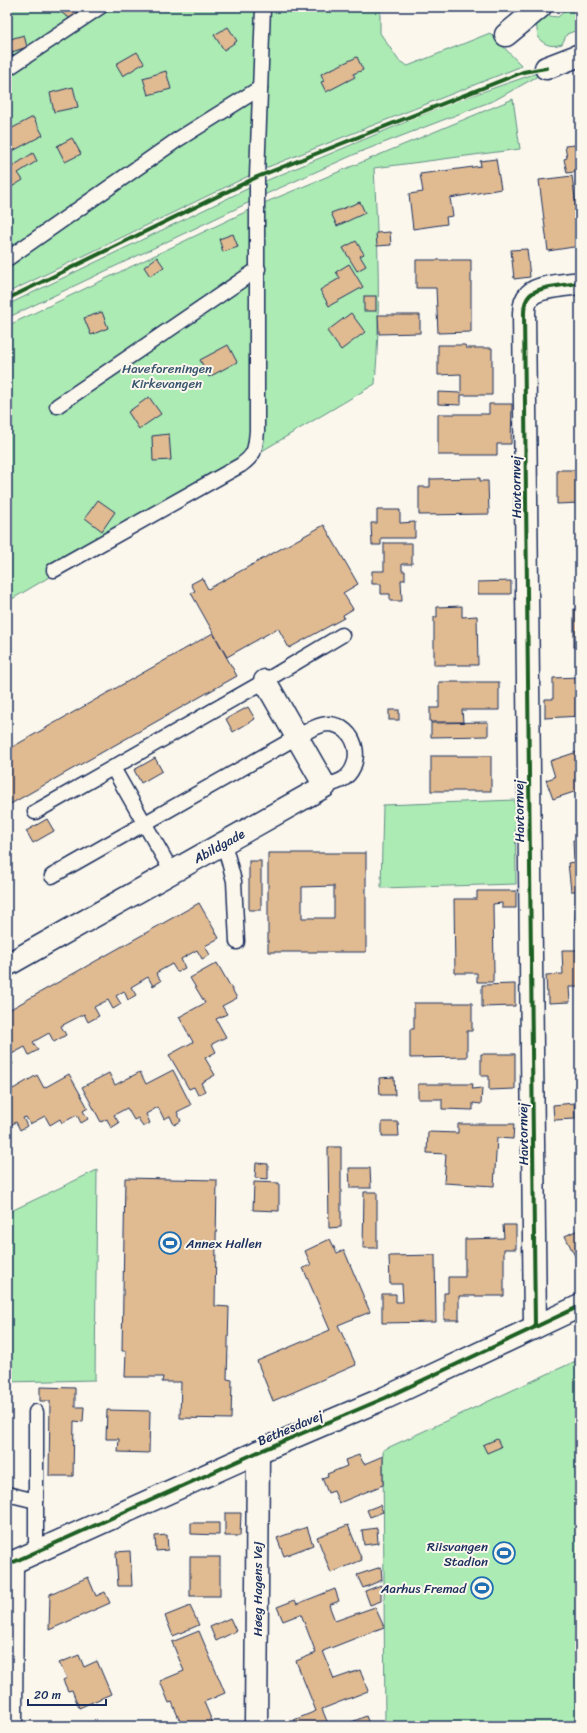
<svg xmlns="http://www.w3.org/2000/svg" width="587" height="1733" font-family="Sriracha,sans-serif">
<rect width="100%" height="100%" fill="#fbf7ec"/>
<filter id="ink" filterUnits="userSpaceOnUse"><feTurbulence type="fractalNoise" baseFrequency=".025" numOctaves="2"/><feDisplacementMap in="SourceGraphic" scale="8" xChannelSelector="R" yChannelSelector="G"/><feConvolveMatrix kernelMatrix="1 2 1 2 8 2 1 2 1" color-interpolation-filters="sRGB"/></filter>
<g filter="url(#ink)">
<g fill="#acebb3" stroke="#648d88">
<polygon points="7,7 380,7 380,33 399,61 408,66 490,33 522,66 263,169 7,293"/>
<path d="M569,7H580V29L567,34L562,44C552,47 546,46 538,38L536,21L544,12L549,16L558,17Z"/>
<polygon points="537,73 538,76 495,100 360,152 264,195 263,182 453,102"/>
<path d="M513,99L520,149L374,168C378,240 381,311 375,384L7,602V326L264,203Z"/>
<polygon points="249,188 250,202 7,318 7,305"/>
<polygon points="515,800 516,884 381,888 383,805"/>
<polygon points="97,1170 95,1380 7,1382 7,1213"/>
<polygon points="580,1359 580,1726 385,1726 383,1450"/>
</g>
<g fill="#e0ba91" stroke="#1b2f5e" fill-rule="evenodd">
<polygon points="64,7 86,7 87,8 82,15 78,12 73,20 60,12"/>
<polygon points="228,27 237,41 224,50 214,35"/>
<polygon points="24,35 27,47 12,52 13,56 7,57 7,40"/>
<polygon points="137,52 144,63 123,76 116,64"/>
<polygon points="357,57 363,70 353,74 355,77 326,92 321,82 324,81 321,74"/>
<polygon points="166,71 171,89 148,95 143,78"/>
<polygon points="73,87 78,107 54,112 50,93"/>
<polygon points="33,117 43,135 7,154 7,131"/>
<polygon points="72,138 81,154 65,162 57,146"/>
<polygon points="575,145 580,171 567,173 564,159 567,158 565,146"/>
<polygon points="33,153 37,161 18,173 23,180 10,188 7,186 7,170"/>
<polygon points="496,159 501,189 450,198 453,216 446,217 447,224 413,229 409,194 423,192 420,174 481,166 480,161"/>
<polygon points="572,176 580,233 580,246 548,251 539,180"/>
<polygon points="360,202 365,213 337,226 331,213"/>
<polygon points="390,232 391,245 377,246 376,233"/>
<polygon points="233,234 238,247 223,252 219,239"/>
<polygon points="356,241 364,254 360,256 366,266 357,271 343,248"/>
<polygon points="527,249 530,277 514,279 511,250"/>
<polygon points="157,257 164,267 150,276 144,267"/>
<polygon points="416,260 471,260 471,332 438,333 436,288 416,288"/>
<polygon points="349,264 363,287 329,306 320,290 340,278 336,272"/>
<rect x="364" y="296" width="12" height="15"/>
<polygon points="102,312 108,328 91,335 84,318"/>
<polygon points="351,313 365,332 341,350 327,331"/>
<polygon points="378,315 420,315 420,333 379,334"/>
<polygon points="228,345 237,362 209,377 200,360"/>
<polygon points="438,345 465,345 466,348 492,348 492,395 461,395 461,405 438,404 438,392 461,393 461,374 438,375"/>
<polygon points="149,397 161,414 139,429 128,412"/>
<polygon points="489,404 512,404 511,444 497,444 497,455 438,455 438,414 489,414"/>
<polygon points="169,434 171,460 153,461 152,436"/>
<polygon points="557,470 580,470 580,503 557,504"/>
<polygon points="480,478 480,481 488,481 489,514 419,515 419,487 430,487 430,479"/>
<polygon points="98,500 115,512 102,531 85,518"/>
<polygon points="377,510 400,510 400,523 415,522 415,538 381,538 381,545 372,545 371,523 377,523"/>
<polygon points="324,525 358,584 343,593 353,609 343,615 344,618 289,648 278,628 227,657 191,593 195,591 191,584 202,578 208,589"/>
<polygon points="384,543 412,543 412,564 402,564 402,571 405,571 405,580 401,580 402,601 390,601 390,594 381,594 381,584 372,584 372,571 384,571"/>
<polygon points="511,581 511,594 478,594 478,582"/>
<polygon points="462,606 462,617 477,616 478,665 434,665 434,617 437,617 437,607"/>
<rect x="574" y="609" width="6" height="38"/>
<polygon points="213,633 237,676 7,806 7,750"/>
<polygon points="580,677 580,716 545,718 545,699 553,699 553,678"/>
<polygon points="439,682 499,682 499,710 462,710 463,722 430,722 430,708 439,708"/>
<polygon points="248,707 255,719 233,732 226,719"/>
<rect x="389" y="710" width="10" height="10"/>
<polygon points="488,722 488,736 431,737 431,723"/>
<polygon points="580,751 580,790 553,799 546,780 555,777 550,761"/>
<rect x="431" y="756" width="60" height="35"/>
<polygon points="155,758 162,771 141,783 134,770"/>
<polygon points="47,819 54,831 33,843 26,831"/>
<polygon points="573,840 580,840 580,891 571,891 568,863 574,862"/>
<path d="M268,853H366V952H268ZM334,886V918H302V887Z"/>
<rect x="249" y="861" width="12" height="49"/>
<polygon points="477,891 516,891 516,908 502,908 502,903 493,904 494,973 493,973 493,982 477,982 477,973 455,973 454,899 477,899"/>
<polygon points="576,893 580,893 580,925 575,925"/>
<polygon points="199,903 219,938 205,946 210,955 202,959 197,950 181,959 185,968 177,972 172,964 156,973 161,981 153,986 148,977 131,987 136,995 128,1000 124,991 116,996 121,1004 113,1009 108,1000 94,1007 99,1016 88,1022 84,1014 61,1026 66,1035 54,1042 49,1033 33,1042 38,1050 29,1055 25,1047 8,1056 13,1064 7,1067 7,1011"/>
<polygon points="562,950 580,950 580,987 569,987 570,1002 549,1003 549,997 547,996 546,975 563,974"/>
<polygon points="217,963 237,998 222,1006 227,1014 216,1019 226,1037 212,1044 216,1052 205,1058 215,1075 201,1083 205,1091 198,1095 194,1087 189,1089 169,1055 193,1042 179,1017 205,1003 190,978"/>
<polygon points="515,984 515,1006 482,1007 482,985"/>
<polygon points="414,1003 472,1003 472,1031 467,1031 467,1057 410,1058 410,1029 414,1029"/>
<polygon points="481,1054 515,1054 515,1089 489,1090 489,1076 481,1076"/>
<polygon points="173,1070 191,1105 177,1112 181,1121 174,1125 170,1116 164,1119 158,1107 146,1114 150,1123 143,1127 138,1118 134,1120 127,1108 114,1115 119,1123 111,1128 107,1119 101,1122 82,1087 109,1073 115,1085 140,1072 146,1084"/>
<polygon points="69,1074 88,1108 83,1111 88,1119 81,1123 77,1115 62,1123 60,1119 50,1125 45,1116 30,1124 26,1117 23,1118 27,1126 20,1130 16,1122 7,1127 7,1081 13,1089 37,1075 44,1088"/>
<polygon points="394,1077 395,1095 380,1095 379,1078"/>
<polygon points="418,1084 473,1084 472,1089 482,1088 481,1104 473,1103 473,1110 442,1109 442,1099 418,1099"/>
<polygon points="574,1103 575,1119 554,1120 553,1105"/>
<polygon points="382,1122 398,1122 399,1136 382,1136"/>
<polygon points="458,1124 514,1124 513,1139 497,1138 494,1186 444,1183 446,1154 427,1153 428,1132 458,1133"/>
<polygon points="577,1136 580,1137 580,1154 576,1154"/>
<polygon points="328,1147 341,1147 341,1227 329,1228"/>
<polygon points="256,1163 268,1164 268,1179 255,1178"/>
<polygon points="349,1168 370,1168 371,1188 350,1188"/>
<polygon points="125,1178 217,1180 215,1306 229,1307 227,1379 232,1380 231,1419 180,1418 181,1382 162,1382 163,1377 125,1377 126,1351 122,1351"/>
<polygon points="254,1182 279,1183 279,1211 253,1210"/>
<polygon points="364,1192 377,1192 377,1248 363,1248"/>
<polygon points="503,1225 516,1225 516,1249 504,1249 504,1296 459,1296 459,1320 444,1320 444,1293 448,1293 448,1277 465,1277 465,1239 504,1238"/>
<polygon points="580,1229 580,1264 579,1264 565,1236"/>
<polygon points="330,1239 337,1253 344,1250 370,1312 338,1325 356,1365 273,1401 257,1361 330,1330 303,1268 311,1265 305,1251"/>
<polygon points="435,1255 436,1322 382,1323 382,1294 396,1294 396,1302 403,1302 402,1284 390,1284 389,1256"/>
<polygon points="40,1387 75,1388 75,1407 84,1407 83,1422 74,1421 73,1476 49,1476 50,1401 40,1401"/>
<polygon points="107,1410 150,1411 149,1453 118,1452 119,1439 106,1439"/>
<polygon points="497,1439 501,1447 487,1453 483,1445"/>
<polygon points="359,1455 364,1464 383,1456 383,1485 339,1503 334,1491 328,1493 322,1478 328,1476 327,1474 347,1466 345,1460"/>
<polygon points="380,1505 383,1512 370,1517 367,1510"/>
<polygon points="225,1513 241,1513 240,1536 225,1536"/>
<polygon points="191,1523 219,1523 219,1535 191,1534"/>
<polygon points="348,1525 362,1560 331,1573 317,1537"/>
<polygon points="307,1527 313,1545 284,1556 277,1538"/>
<polygon points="377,1528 378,1543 364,1545 362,1530"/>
<polygon points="167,1535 168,1550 156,1551 155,1536"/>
<polygon points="130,1551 132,1586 118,1586 116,1552"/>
<rect x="190" y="1557" width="30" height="39"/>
<polygon points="381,1567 382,1580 363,1588 357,1575"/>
<polygon points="88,1577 96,1596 105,1592 110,1603 49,1630 50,1594"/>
<polygon points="381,1585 381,1601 370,1605 365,1591"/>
<polygon points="335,1589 339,1601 329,1605 335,1621 375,1607 384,1627 323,1651 334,1679 360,1670 368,1691 322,1709 329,1726 297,1726 294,1720 316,1711 296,1661 316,1653 301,1614 283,1621 277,1607 295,1600 297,1604"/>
<polygon points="190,1606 199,1625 173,1636 165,1616"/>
<polygon points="230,1618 236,1631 216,1641 210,1627"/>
<polygon points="199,1631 225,1693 204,1702 214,1726 182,1726 172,1702 169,1703 160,1681 184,1671 172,1642"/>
<polygon points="79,1655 84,1667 97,1661 111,1694 79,1708 72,1690 68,1691 63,1680 67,1678 59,1663"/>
<polygon points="366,1716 370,1726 354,1726 352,1722"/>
</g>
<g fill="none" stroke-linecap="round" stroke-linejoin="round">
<g stroke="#1b2f5e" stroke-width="17">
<g id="service">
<polyline points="7,69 100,7"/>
<polyline points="7,259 177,140 260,88"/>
<polyline points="57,406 258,269"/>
<path d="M54,570L241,465C256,454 255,449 257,431V177L263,7"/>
<polyline points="113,768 172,872"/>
<polyline points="35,812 265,681 342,635"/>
<polyline points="224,843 234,881 237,942"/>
<path d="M52,876L297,737C306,732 318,724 329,724C356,726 365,761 345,778C340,782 331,784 325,786"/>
<polyline points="7,1494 36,1501"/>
<polyline points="36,1552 36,1412"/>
</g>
</g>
<g stroke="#1b2f5e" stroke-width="25">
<g id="minor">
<polyline points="506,35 540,7"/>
<polyline points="546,68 580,55"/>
<polyline points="7,965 325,786 265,681"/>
<path d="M535,1327L524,313C524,307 525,300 530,295C539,286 567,285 580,283"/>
<polyline points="11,1726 12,1563"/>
<polyline points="256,1726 258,1452"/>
</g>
</g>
<g stroke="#1b2f5e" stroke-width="25">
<polyline id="tertiary" points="7,1565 258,1452 385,1398 580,1306"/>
</g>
<use href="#service" stroke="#fbf7ec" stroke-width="14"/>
<use href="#minor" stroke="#fbf7ec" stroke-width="22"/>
<use href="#tertiary" stroke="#fbf7ec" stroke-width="22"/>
<g stroke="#fbf7ec" stroke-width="6">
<g id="cycleway">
<polyline points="7,299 257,177 523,72 546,68"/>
<path d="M535,1327L524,313C524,307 525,300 530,295C539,286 567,285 580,283"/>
<polyline points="7,1565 258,1452 385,1398 580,1306"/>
</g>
</g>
<use href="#cycleway" stroke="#1b5e20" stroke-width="4"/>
</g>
</g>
<defs>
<g id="stadium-ring" transform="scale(1.15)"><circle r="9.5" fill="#fbf7ec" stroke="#1f6fb2" stroke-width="1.5"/><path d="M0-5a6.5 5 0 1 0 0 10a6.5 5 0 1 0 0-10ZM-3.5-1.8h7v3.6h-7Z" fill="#1f6fb2"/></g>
</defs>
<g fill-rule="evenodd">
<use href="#stadium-ring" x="170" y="1243"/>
<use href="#stadium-ring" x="504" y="1553"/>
<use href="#stadium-ring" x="482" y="1588"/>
</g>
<g text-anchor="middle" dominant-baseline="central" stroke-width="4" stroke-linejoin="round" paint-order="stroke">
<g font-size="13" fill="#38556f" stroke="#fbf7ec">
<text x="167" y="368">Haveforeningen<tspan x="167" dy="15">Kirkevangen</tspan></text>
</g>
<g font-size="13" fill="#1b2f5e" stroke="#fbf7ec">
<text transform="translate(516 487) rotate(-91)">Havtornvej</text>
<text transform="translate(519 811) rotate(-91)">Havtornvej</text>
<text transform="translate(219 846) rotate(-29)">Abildgade</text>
<text transform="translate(523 1134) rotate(-91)">Havtornvej</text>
<text transform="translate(290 1428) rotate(-23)">Bethesdavej</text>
<text transform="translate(257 1589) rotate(-90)">Høeg Hagens Vej</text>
</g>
<g font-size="13" fill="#1b2f5e" stroke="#fbf7ec" text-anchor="end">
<text x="186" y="1243" text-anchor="start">Annex Hallen</text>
<text x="488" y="1546">Riisvangen<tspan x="488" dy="15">Stadion</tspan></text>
<text x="466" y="1588">Aarhus Fremad</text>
</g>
</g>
<rect width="587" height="1733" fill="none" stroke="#fbf7ec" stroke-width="24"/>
<rect x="12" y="12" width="563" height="1709" fill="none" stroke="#1b2f5e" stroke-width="1.5" filter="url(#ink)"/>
<path d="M28 1699v6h78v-6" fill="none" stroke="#1b2f5e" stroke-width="2"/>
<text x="34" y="1699" font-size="12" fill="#1b2f5e" stroke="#fbf7ec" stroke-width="3" paint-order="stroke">20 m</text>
</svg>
